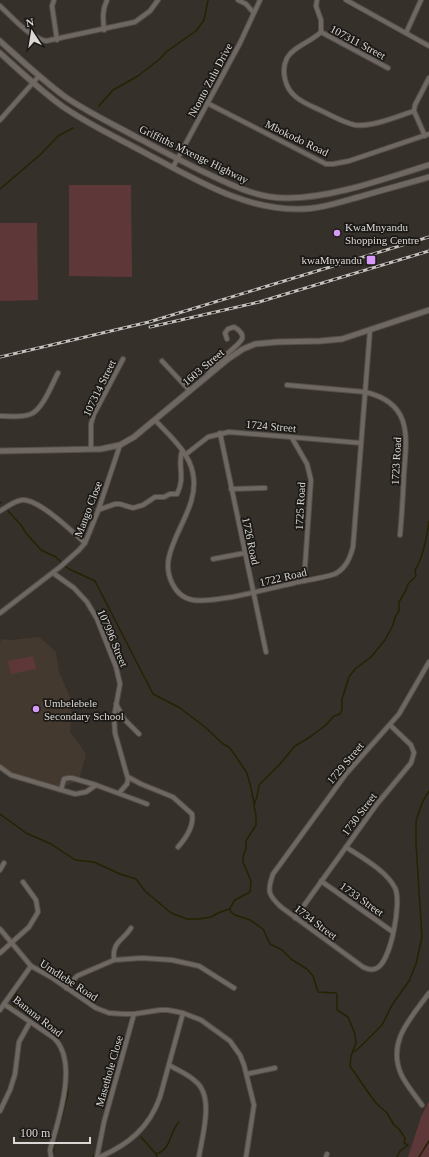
<svg xmlns="http://www.w3.org/2000/svg" width="429" height="1157" font-family="'Times New Roman',serif">
<rect width="100%" height="100%" fill="#36302b"/>
<polygon fill="#44392f" points="39,637 56,652 59,672 72,702 70,732 86,754 79,780 63,787 53,785 13,773 0,765 0,644 1,639 10,640"/>
<g fill="#5e3839">
<polygon points="69,185 131,185 132,277 69,276"/>
<polygon points="0,223 37,223 38,300 0,301"/>
<polygon points="33,656 36,669 11,674 8,661"/>
<polygon points="429,1101 429,1157 408,1157 421,1117"/>
</g>
<g fill="none" stroke-linecap="round" stroke-linejoin="round">
<g stroke="#262200" stroke-width="1.5">
<polyline points="99,106 113,90 138,76 161,58 166,52 196,31 204,20 208,0"/>
<polyline points="0,189 41,154 58,136 73,128"/>
<polyline points="0,502 1,503"/>
<polyline points="8,511 21,525 26,533 41,550 56,557 61,562"/>
<polyline points="65,566 69,569 95,581 153,694 180,708 205,727 222,743 230,748 247,773 251,788 254,803"/>
<polyline points="0,814 26,833 51,844 75,860 94,862 120,874 136,879 145,891 171,913 187,919 199,919 211,917 218,913 229,909"/>
<path d="M16,1010C10,1003 13,998 17,991"/>
<path d="M33,1021C49,1032 63,1037 66,1058"/>
<polyline points="354,1052 361,1046 382,1025 392,1005 409,981 416,964 422,937 416,844 416,821 422,803 429,791"/>
<polyline points="134,1134 143,1124 152,1110"/>
<polyline points="141,1137 156,1154 157,1157"/>
<polyline points="116,1147 129,1137"/>
<path d="M156,1154C173,1148 168,1134 179,1122"/>
<polyline points="53,1157 54,1146 68,1093 67,1079"/>
<polyline points="93,1157 94,1155"/>
<path d="M397,1157L400,1151L408,1145L404,1143L405,1138L399,1129L394,1125L387,1113L376,1103L370,1095L350,1066L351,1056L356,1043L355,1034L348,1017L337,1010V995L336,993L318,992L313,976L307,969L291,959L282,950L270,944L263,929L250,920L235,915L231,912L230,908L235,900L250,892L251,881L243,862V857L246,848V841L256,825V816L254,805L257,797L259,785L279,765L295,746L310,737L326,725L334,716L340,714L342,710V699L349,677L355,669L371,657L385,640L393,625L395,617L399,611V602L406,590L408,584L416,576L415,570C423,558 427,536 429,521"/>
<polyline points="419,1157 429,1141"/>
</g>
<g stroke="#534d49" stroke-width="6">
<g id="minor">
<polyline points="54,0 52,6 57,40"/>
<polyline points="238,0 246,4 253,12"/>
<path d="M317,0L316,6L321,20V32C311,42 294,46 287,58C284,64 283,71 285,79C289,99 308,104 324,112C334,117 345,123 355,125C373,127 398,116 414,111"/>
<polyline points="346,0 429,46"/>
<path d="M0,6C14,19 28,36 46,41L135,22L150,11L158,0"/>
<path d="M104,30C103,19 102,10 107,0"/>
<polyline points="321,32 388,68"/>
<polyline points="406,33 421,0"/>
<polyline points="207,103 326,164 333,164 349,161 429,134"/>
<polyline points="0,120 39,76"/>
<polyline points="425,136 414,111 415,105 429,78"/>
<polyline points="173,167 240,43 260,0"/>
<polyline points="162,361 190,391"/>
<path d="M208,374C212,369 216,363 221,359C226,354 239,345 242,339C244,334 238,329 234,327L228,329L225,333L227,339"/>
<path d="M287,385L365,392C412,403 407,435 404,473C403,494 402,514 400,535"/>
<path d="M0,416C10,416 21,418 31,414C43,409 52,384 58,373"/>
<path d="M155,420C169,435 190,453 193,474C199,504 175,529 169,557C165,574 174,597 193,600C206,602 219,599 232,597C253,593 273,588 294,583C308,580 322,578 335,574C346,568 350,558 353,547L370,330"/>
<polyline points="220,433 266,652"/>
<polyline points="292,438 307,464 311,480 304,581"/>
<polyline points="91,449 91,424 94,414 123,359"/>
<polyline points="185,455 208,437 229,432 361,443"/>
<polyline points="231,489 265,488"/>
<path d="M98,510L115,504H120L133,508L143,505L155,497H164L170,494H177C186,477 177,465 182,451"/>
<path d="M0,511C7,507 14,501 22,500C38,498 73,532 85,543"/>
<polyline points="213,559 245,553"/>
<polyline points="53,573 74,588 87,602 97,619 116,667 120,684 114,717 115,733 128,779 127,784 119,793"/>
<polyline points="0,613 60,567 79,550 85,543 98,511 120,445"/>
<polyline points="116,704 124,719 139,734"/>
<polyline points="0,767 11,775 75,794 86,792 96,785"/>
<path d="M128,777L141,784L173,797L192,814C194,825 186,838 178,847"/>
<polyline points="61,790 64,779 68,778 72,778 96,785 147,804"/>
<path d="M346,847C361,857 387,871 395,888C402,901 391,961 377,968C372,971 367,969 363,967L281,907C268,895 267,891 273,874L346,774L399,714L429,662"/>
<polyline points="0,870 4,863"/>
<polyline points="321,881 393,932"/>
<polyline points="295,918 377,804 411,763 414,753 411,745 390,725"/>
<polyline points="0,929 31,966 51,977 96,1008 109,1013 124,1014 134,1014 160,1010 168,1010 183,1013 201,1020 230,1041 240,1055 244,1065 254,1105 246,1157"/>
<polyline points="0,953 29,927 38,912 36,900 23,882"/>
<path d="M114,960C112,941 123,941 131,928"/>
<path d="M31,966L4,1004L54,1038C79,1062 58,1121 50,1150L51,1157"/>
<polyline points="66,988 77,976 114,960 142,958 172,960 199,966 234,988"/>
<polyline points="0,1010 4,1004"/>
<path d="M169,1065C177,1070 188,1074 195,1081C215,1096 202,1136 199,1157"/>
<polyline points="247,1074 275,1068"/>
<path d="M422,1105C415,1095 406,1085 401,1074C387,1041 411,1018 429,993"/>
<polyline points="0,1111 10,1090 15,1074 19,1042 30,1022"/>
<polyline points="97,1157 104,1122 134,1014"/>
<path d="M100,1157C129,1144 149,1128 160,1097L183,1013"/>
<polyline points="326,1157 327,1154"/>
</g>
</g>
<g stroke="#534d49" stroke-width="7">
<g id="tertiary">
<path d="M0,41C21,60 41,79 64,96C87,112 113,124 138,138C159,149 181,161 202,171C229,184 258,199 288,198C333,198 386,178 429,165"/>
<path d="M0,53C20,71 40,90 62,106C89,125 120,139 149,155C197,180 244,210 300,209C320,209 340,202 359,197C382,190 406,184 429,177"/>
<polyline points="0,451 101,449 120,445 134,437 228,359 243,349 255,344 277,342 320,341 342,339 429,310"/>
</g>
</g>
<use href="#minor" stroke="#6f6862" stroke-width="4"/>
<use href="#tertiary" stroke="#6f6862" stroke-width="5"/>
<g stroke="#c5c1be" stroke-width="3">
<g id="rail">
<polyline points="150,327 259,302 429,251"/>
<polyline points="0,357 149,322 429,237"/>
</g>
</g>
<use href="#rail" stroke="#1b1916" stroke-width="1.5" stroke-dasharray="4.5" stroke-linecap="butt"/>
</g>
<g fill="#d89af8" stroke="#1b1916" stroke-width="1.5">
<circle cx="337" cy="233" r="4"/>
<rect x="366" y="255" width="10" height="10" rx="2"/>
<circle cx="36" cy="709" r="4"/>
</g>
<g text-anchor="middle" dominant-baseline="central" stroke-width="3.5" stroke-linejoin="round" paint-order="stroke">
<g font-size="11" fill="#dbd7d4" stroke="#1b1916">
<text transform="translate(358 42) rotate(28)">107311 Street</text>
<text transform="translate(210 80) rotate(-62)">Ntonto Zulu Drive</text>
<text transform="translate(297 138) rotate(26)">Mbokodo Road</text>
<text transform="translate(194 154) rotate(26)">Griffiths Mxenge Highway</text>
<text transform="translate(203 367) rotate(-40)">1603 Street</text>
<text transform="translate(99 388) rotate(-64)">107314 Street</text>
<text transform="translate(271 426) rotate(5)">1724 Street</text>
<text transform="translate(396 461) rotate(-87)">1723 Road</text>
<text transform="translate(300 506) rotate(-87)">1725 Road</text>
<text transform="translate(88 509) rotate(-69)">Mango Close</text>
<text transform="translate(251 541) rotate(78)">1726 Road</text>
<text transform="translate(283 577) rotate(-13)">1722 Road</text>
<text transform="translate(113 638) rotate(67)">107996 Street</text>
<text transform="translate(345 763) rotate(-50)">1729 Street</text>
<text transform="translate(359 814) rotate(-53)">1730 Street</text>
<text transform="translate(362 899) rotate(35)">1733 Street</text>
<text transform="translate(316 922) rotate(37)">1734 Street</text>
<text transform="translate(69 980) rotate(33)">Umdlebe Road</text>
<text transform="translate(38 1016) rotate(38)">Banana Road</text>
<text transform="translate(109 1071) rotate(-74)">Masethole Close</text>
</g>
<g font-size="11" fill="#dbd7d4" stroke="#1b1916" text-anchor="start">
<text x="345" y="227">KwaMnyandu<tspan x="345" dy="13">Shopping Centre</tspan></text>
<text x="362" y="260" text-anchor="end">kwaMnyandu</text>
<text x="44" y="703">Umbelebele<tspan x="44" dy="13">Secondary School</tspan></text>
</g>
</g>
<g transform="translate(32 32) rotate(348)" stroke="#1b1916" stroke-width="3" paint-order="stroke">
<path d="M0-3L7 15L0 10L-7 15Z" fill="#dbd7d4"/>
<text y="-6" font-size="11" font-weight="bold" text-anchor="middle" fill="#dbd7d4">N</text>
</g>
<path d="M14 1137v6h76v-6" fill="none" stroke="#dbd7d4" stroke-width="2"/>
<text x="20" y="1137" font-size="12" fill="#dbd7d4" stroke="#1b1916" stroke-width="3" paint-order="stroke">100 m</text>
</svg>
